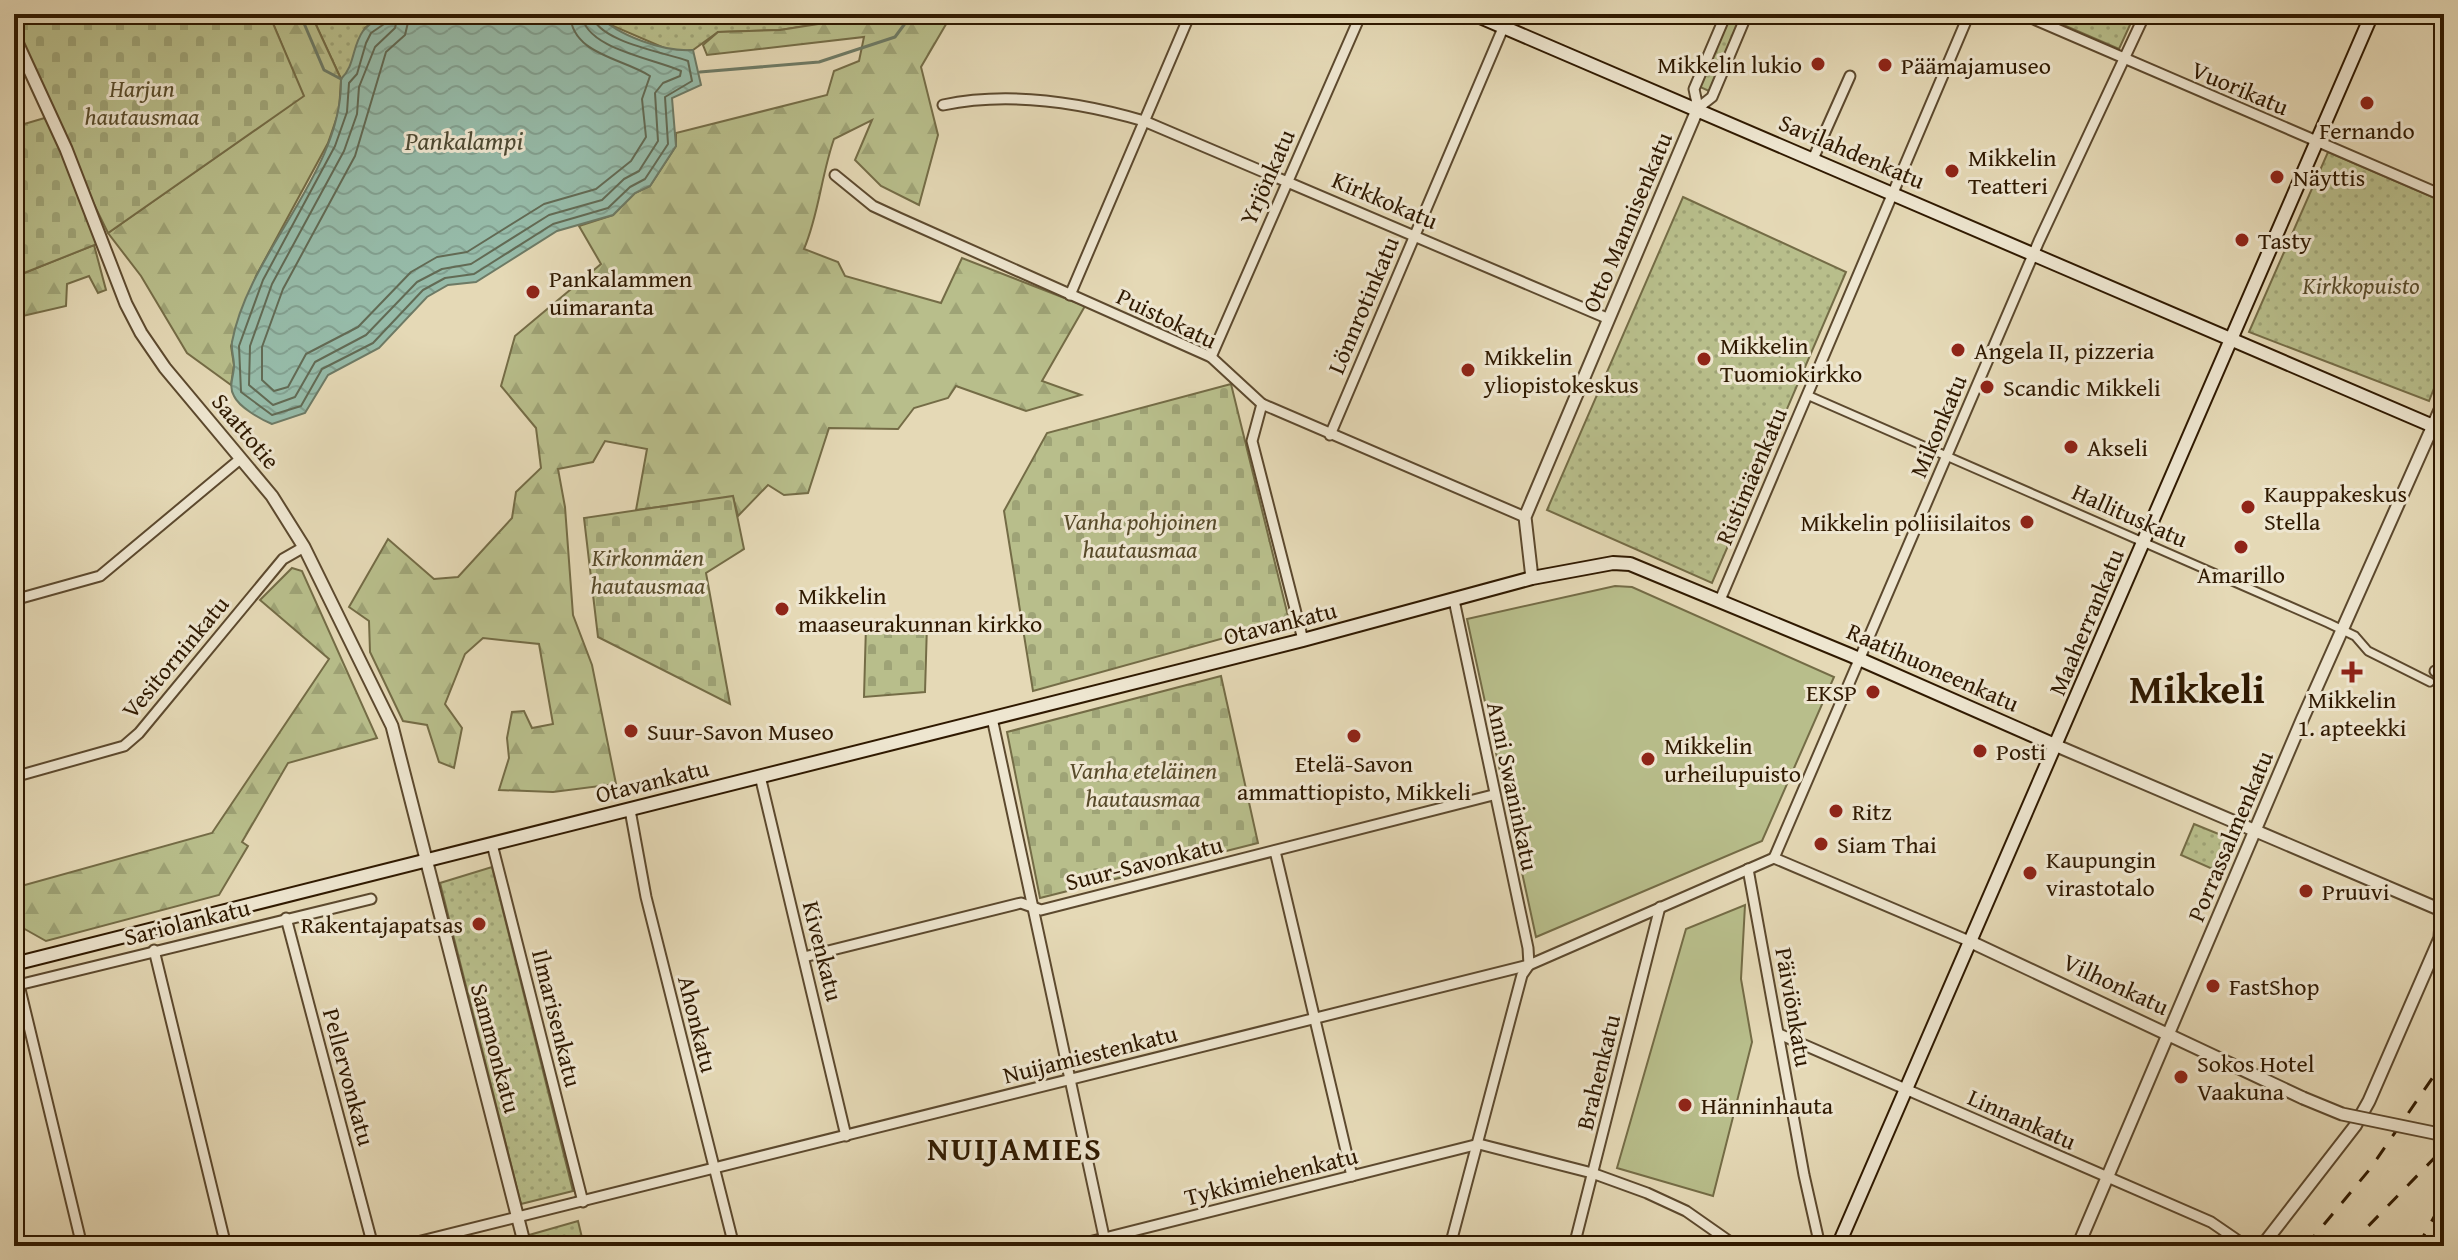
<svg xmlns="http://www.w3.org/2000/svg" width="2458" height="1260" font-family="'Gentium Book Plus',serif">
<defs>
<pattern id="grass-dots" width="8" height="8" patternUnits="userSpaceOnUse" patternTransform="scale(2)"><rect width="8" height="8" fill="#b8be8b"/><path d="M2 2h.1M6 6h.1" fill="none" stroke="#9ea376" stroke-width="1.8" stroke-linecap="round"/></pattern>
<pattern id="forest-firs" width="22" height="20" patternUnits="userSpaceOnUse" patternTransform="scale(2)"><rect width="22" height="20" fill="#b8be8b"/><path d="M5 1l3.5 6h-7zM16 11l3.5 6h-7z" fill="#9ea376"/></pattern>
<pattern id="cemetery-stones" width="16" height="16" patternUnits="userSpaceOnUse" patternTransform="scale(2)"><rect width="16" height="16" fill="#b8be8b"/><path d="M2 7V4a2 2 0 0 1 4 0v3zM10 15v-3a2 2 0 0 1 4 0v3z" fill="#9ea376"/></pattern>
<pattern id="water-waves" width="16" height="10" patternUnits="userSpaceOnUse" patternTransform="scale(2)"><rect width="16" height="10" fill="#96bba9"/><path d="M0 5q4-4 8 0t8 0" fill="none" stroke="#82a090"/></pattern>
</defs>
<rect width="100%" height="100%" fill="#e5d9b6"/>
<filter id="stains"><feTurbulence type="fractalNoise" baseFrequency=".0025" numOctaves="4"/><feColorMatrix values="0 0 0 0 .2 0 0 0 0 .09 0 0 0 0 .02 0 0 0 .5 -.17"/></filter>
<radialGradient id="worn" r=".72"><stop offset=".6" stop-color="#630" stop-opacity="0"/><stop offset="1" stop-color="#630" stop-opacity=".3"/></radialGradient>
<g fill="url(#grass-dots)" stroke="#746c46" stroke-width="2">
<polygon points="311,14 384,14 365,28 349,71 341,79"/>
<polygon points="598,14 882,14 780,30 718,32 693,50 681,51 669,50 606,23"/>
<polygon points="1728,14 1745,14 1711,92 1698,86"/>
<polygon points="2038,14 2135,14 2119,49"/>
<polygon points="2328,152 2444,202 2444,363 2429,401 2249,332"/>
<polygon points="1683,197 1846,272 1712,583 1547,510"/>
<polygon points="2194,824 2231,839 2217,871 2181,855"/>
<polygon points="492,867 573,1191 521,1204 440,883"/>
<polygon points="578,1221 584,1246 532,1246 529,1235"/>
</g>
<g fill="url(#forest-firs)" stroke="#746c46" stroke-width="2">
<polygon points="269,14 311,14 341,79 339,111 328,143 256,276 231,346 234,365 231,385 187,353 141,276 108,233 303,96"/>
<path d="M882,14H952L921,67L938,135L919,205L881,186L855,160L872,120L834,139C821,176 819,214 804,249L838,262L845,276L941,303L962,258L1085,306L1042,381L1081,395L1026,411L956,386L948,398L914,408L898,429L829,428L808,493L784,495L768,485L738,516L733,497L636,510L647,449L605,441L593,462L558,469L565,507L573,615L592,665L616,784L553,792L499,790L509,758L507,738L512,712L524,711L532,728L553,724L539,644L483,638L465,654L445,704L462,728L454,768L439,762L427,725L403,721L370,652L369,621L349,607L388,539L434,579L458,577L512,518L516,492L541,468L536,428L501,386L515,336L601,264L579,226L613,215L635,193L650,186L676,146V133L827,95L834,71L859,61L864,37L707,55L703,45L718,32L780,30Z"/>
<polygon points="94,245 106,290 98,293 89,276 67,284 66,306 14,318 14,277"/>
<polygon points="292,568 302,571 377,738 288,763 242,842 248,846 219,895 46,941 14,923 14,888 212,833 329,659 260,600"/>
</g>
<g fill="url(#cemetery-stones)" stroke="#746c46" stroke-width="2">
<polygon points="14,14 269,14 304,96 108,233 14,40"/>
<polygon points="48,117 102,242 14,277 14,127"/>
<polygon points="1231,384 1289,620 1033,691 1004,511 1047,433"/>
<polygon points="733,496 744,549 706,573 730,704 598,637 584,518"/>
<polygon points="927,624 925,692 864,697 866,625"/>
<polygon points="1221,676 1258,843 1040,898 1007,732"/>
</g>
<g fill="#b8be8b" stroke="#746c46" stroke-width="2">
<polygon points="1615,586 1632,587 1834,677 1762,841 1536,937 1467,619"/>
<polygon points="1745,905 1741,979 1752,1042 1713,1196 1617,1168 1686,929"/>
</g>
<path fill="url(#water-waves)" stroke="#6d7a65" stroke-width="2" d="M384,14H597C618,36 664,52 693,50L701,85L672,98L676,146L650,186L635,193L613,215L557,231L476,282L448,285L427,297L379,348L328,375L305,413L272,424C260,419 239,407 234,396C228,386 234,376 234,366C234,358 231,350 232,342C249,251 343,172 341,79C355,66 352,46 363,31C368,24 378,19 384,14Z"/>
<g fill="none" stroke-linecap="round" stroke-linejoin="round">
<g stroke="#626a54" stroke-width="2">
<path d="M388,14L387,22L371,33L366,43L357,74L349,83L347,112L335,146L263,280L239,346L241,392L272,415L301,406L322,369L373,343L423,290L445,278L474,274L553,224L608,208L630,187L645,179L668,144L665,97L692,81L688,61C668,53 596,42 592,14"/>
<path d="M398,14L395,28L375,47L359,87L357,114L344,151L272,284L250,346L249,385L273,405L295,397L315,362L366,335L417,282L442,269L471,264L549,215L602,200L624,179L639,171L658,141L655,93L663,83L680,76L681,71C656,59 584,49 582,14"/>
<path d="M410,14L405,35L386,52L355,156L283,289L262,347V380L274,391L288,387L306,354L358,327L411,272L437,257L467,252L544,204L596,189L631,161L646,137L642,99L650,76C623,58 572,55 570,14"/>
</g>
<g stroke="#6d7a65" stroke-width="3">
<polyline points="300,14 324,70 341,79"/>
<polyline points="700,72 819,62 895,37 912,14"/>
</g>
<g stroke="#5c492e" stroke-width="11">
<polyline id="pedestrian" points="1807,395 2328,623 2355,636 2368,651 2430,682"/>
</g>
<g stroke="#5c492e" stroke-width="13">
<g id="minor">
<polyline points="1726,14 1694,89 1698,108 1712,97 1747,14"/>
<polyline points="2022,14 2444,196"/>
<path d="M943,105C1010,91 1079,102 1144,121L1609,319"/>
<polyline points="1813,159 1850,76"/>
<polyline points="835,175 873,206 899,218 1211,357 1262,404 1525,517"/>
<polyline points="1070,295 1190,14"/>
<polyline points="1211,357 1361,14"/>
<polyline points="1262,404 1252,441 1303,640"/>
<polyline points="1330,435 1509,14"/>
<polyline points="14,600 100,576 239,460"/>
<polyline points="1454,600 1528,948 1529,965"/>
<polyline points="1720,600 1969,14"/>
<polyline points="2435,671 2444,674"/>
<polyline points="992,718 1106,1246"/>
<polyline points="760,776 846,1136"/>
<polyline points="14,777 124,746 139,733 283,559 304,547"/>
<polyline points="630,810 646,897 734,1246"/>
<polyline points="492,844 583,1202"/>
<polyline points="1275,851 1352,1176"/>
<polyline points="1774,858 2039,241 2145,14"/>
<polyline points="1774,858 1969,941"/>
<polyline points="1748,869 1804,1175 1820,1246"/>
<polyline points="286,918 373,1246"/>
<polyline points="154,950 226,1246"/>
<polyline points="804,957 1021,903 1041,910 1493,795"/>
<polyline points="19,985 82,1246"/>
<polyline points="14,986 371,899"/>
<polyline points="1779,1034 2211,1222 2246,1246"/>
<polyline points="401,1246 1529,965 1774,858"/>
<polyline points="1073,1246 1479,1144 1592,1173 1647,1193 1686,1211 1736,1246"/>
<polyline points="1450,1246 1522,975 1529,965"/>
<polyline points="1574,1246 1660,907"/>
<polyline points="2440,1246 2444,1238"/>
</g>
</g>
<g stroke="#5c492e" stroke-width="15">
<g id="tertiary">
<polyline points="14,36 66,149 126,304 141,333 165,368 272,496 304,547 392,726 525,1246"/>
<polyline points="1532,578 1525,517 1698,108"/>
<polyline points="2057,746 2441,910"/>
<polyline points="1969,941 2303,1098"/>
<polyline points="2078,1246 2302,720 2444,401"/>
<polyline points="2262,1246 2355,1126 2369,1101 2440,938 2444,877"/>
</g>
</g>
<g stroke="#2f1900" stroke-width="16">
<g id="secondary">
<polyline points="1473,14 2433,426"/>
<polyline points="14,964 1303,640 1532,578 1613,563 1630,564 1850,655 2057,746"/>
<polyline points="1838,1246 2372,14"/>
</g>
</g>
<use href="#pedestrian" stroke="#eee6d0" stroke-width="7"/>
<use href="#minor" stroke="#eee6d0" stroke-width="9"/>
<use href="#tertiary" stroke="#eee6d0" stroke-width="11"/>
<use href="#secondary" stroke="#eee6d0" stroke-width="12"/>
<g stroke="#2f1900" stroke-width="3" stroke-dasharray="14 14" stroke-linecap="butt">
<polyline points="2306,1246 2370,1169 2444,1061"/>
<polyline points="2349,1246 2444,1148"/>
<polyline points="2418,1246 2444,1199"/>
</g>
<g stroke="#5c492e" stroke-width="15" stroke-linecap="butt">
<polyline id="tertiary-bridge" points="2303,1098 2342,1114 2444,1135"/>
</g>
<use href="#tertiary-bridge" stroke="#eee6d0" stroke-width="11"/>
</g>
<g fill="#8f2418" stroke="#eee6d0" stroke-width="3">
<circle cx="1818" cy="64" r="8"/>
<circle cx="1885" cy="65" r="8"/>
<circle cx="2367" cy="103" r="8"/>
<circle cx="1952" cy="171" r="8"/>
<circle cx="2277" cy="177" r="8"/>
<circle cx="2242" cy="240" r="8"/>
<circle cx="533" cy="292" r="8"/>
<circle cx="1958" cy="350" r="8"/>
<circle cx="1704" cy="359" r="8"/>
<circle cx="1468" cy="370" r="8"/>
<circle cx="1987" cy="387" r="8"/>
<circle cx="2071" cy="447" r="8"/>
<circle cx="2248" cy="507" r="8"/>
<circle cx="2027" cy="522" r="8"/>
<circle cx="2241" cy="547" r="8"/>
<circle cx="782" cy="609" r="8"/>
<path d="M2348 660h8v8h8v8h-8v8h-8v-8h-8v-8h8z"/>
<circle cx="1873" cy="692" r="8"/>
<circle cx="631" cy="731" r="8"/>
<circle cx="1354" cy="736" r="8"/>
<circle cx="1980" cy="751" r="8"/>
<circle cx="1648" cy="759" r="8"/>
<circle cx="1836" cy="811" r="8"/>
<circle cx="1821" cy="844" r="8"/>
<circle cx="2030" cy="873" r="8"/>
<circle cx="2306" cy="891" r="8"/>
<circle cx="479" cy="924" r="8"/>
<circle cx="2213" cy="986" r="8"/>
<circle cx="2181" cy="1077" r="8"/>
<circle cx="1685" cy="1105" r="8"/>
</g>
<g text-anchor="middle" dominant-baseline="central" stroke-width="6" stroke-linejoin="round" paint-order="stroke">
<g font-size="24" fill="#2f1900" stroke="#eee6d0" text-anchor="start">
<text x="1802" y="64" text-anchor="end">Mikkelin lukio</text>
<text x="1901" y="65">Päämajamuseo</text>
<text x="2367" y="130" text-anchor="middle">Fernando</text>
<text x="1968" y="157">Mikkelin<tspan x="1968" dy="28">Teatteri</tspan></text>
<text x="2293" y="177">Näyttis</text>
<text x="2258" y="240">Tasty</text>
<text x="549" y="278">Pankalammen<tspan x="549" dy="28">uimaranta</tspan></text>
<text x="1720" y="345">Mikkelin<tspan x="1720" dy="28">Tuomiokirkko</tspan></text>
<text x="1974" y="350">Angela II, pizzeria</text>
<text x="1484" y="356">Mikkelin<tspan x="1484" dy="28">yliopistokeskus</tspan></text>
<text x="2003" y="387">Scandic Mikkeli</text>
<text x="2087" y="447">Akseli</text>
<text x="2264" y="493">Kauppakeskus<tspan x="2264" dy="28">Stella</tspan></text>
<text x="2011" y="522" text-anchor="end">Mikkelin poliisilaitos</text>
<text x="2241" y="574" text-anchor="middle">Amarillo</text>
<text x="798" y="595">Mikkelin<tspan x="798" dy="28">maaseurakunnan kirkko</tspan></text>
<text x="1857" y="692" text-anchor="end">EKSP</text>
<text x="2352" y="699" text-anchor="middle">Mikkelin<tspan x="2352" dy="28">1. apteekki</tspan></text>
<text x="647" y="731">Suur-Savon Museo</text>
<text x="1664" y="745">Mikkelin<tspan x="1664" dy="28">urheilupuisto</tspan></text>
<text x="1996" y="751">Posti</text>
<text x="1354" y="763" text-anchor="middle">Etelä-Savon<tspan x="1354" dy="28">ammattiopisto, Mikkeli</tspan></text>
<text x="1852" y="811">Ritz</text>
<text x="1837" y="844">Siam Thai</text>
<text x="2046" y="859">Kaupungin<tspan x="2046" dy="28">virastotalo</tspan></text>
<text x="2322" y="891">Pruuvi</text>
<text x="463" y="924" text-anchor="end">Rakentajapatsas</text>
<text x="2229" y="986">FastShop</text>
<text x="2197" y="1063">Sokos Hotel<tspan x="2197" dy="28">Vaakuna</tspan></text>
<text x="1701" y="1105">Hänninhauta</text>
</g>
<g font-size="24" font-style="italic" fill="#584b2a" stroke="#eee6d0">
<text x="142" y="88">Harjun<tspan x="142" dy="28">hautausmaa</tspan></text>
<text x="2361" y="285">Kirkkopuisto</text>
<text x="1140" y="521">Vanha pohjoinen<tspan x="1140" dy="28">hautausmaa</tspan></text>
<text x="648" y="557">Kirkonmäen<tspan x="648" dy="28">hautausmaa</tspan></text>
<text x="1143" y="770">Vanha eteläinen<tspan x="1143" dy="28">hautausmaa</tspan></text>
</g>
<g font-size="24" fill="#2f1900" stroke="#eee6d0">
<text transform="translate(2240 88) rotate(23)">Vuorikatu</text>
<text transform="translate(1852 151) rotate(23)">Savilahdenkatu</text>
<text transform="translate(1267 177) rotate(-66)">Yrjönkatu</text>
<text transform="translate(1385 200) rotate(23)">Kirkkokatu</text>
<text transform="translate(1627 222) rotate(-67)">Otto Mannisenkatu</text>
<text transform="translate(1363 305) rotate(-67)">Lönnrotinkatu</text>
<text transform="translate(1167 318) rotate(26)">Puistokatu</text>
<text transform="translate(1938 426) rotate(-67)">Mikonkatu</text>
<text transform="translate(246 431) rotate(50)">Saattotie</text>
<text transform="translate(1751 476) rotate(-67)">Ristimäenkatu</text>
<text transform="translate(2130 515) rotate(24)">Hallituskatu</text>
<text transform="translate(2086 622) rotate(-67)">Maaherrankatu</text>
<text transform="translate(1280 623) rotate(-14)">Otavankatu</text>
<text transform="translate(175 657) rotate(-50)">Vesitorninkatu</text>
<text transform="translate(1933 667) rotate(24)">Raatihuoneenkatu</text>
<text transform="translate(652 781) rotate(-14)">Otavankatu</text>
<text transform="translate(1513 786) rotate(78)">Anni Swaninkatu</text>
<text transform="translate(2230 836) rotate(-67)">Porrassalmenkatu</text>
<text transform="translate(1144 863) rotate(-14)">Suur-Savonkatu</text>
<text transform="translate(187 922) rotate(-14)">Sariolankatu</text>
<text transform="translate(823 951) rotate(76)">Kivenkatu</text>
<text transform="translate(2116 984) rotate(25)">Vilhonkatu</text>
<text transform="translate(1794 1007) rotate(80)">Päiviönkatu</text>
<text transform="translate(557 1018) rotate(76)">Ilmarisenkatu</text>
<text transform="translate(698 1024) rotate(76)">Ahonkatu</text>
<text transform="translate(496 1048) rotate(75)">Sammonkatu</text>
<text transform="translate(1090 1054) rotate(-14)">Nuijamiestenkatu</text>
<text transform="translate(1598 1072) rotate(-76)">Brahenkatu</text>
<text transform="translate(349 1077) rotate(75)">Pellervonkatu</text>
<text transform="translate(2022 1119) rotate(24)">Linnankatu</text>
<text transform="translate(1271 1176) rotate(-14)">Tykkimiehenkatu</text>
</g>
<g font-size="26" font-style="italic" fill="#4e4a33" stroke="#eee6d0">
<text x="464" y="140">Pankalampi</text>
</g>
<g font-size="32" font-weight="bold" letter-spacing="2" fill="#2f1900" stroke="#eee6d0">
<text x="1015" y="1148">NUIJAMIES</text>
</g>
<g font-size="40" font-weight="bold" fill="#2f1900" stroke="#eee6d0">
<text x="2197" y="688">Mikkeli</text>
</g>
</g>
<rect width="2458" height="1260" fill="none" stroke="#e5d9b6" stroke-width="48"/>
<rect x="16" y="16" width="2426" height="1228" fill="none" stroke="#2f1900" stroke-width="4"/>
<rect x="24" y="24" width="2410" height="1212" fill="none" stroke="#2f1900" stroke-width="2"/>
<rect width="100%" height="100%" filter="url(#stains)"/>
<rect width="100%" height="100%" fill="url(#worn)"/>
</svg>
